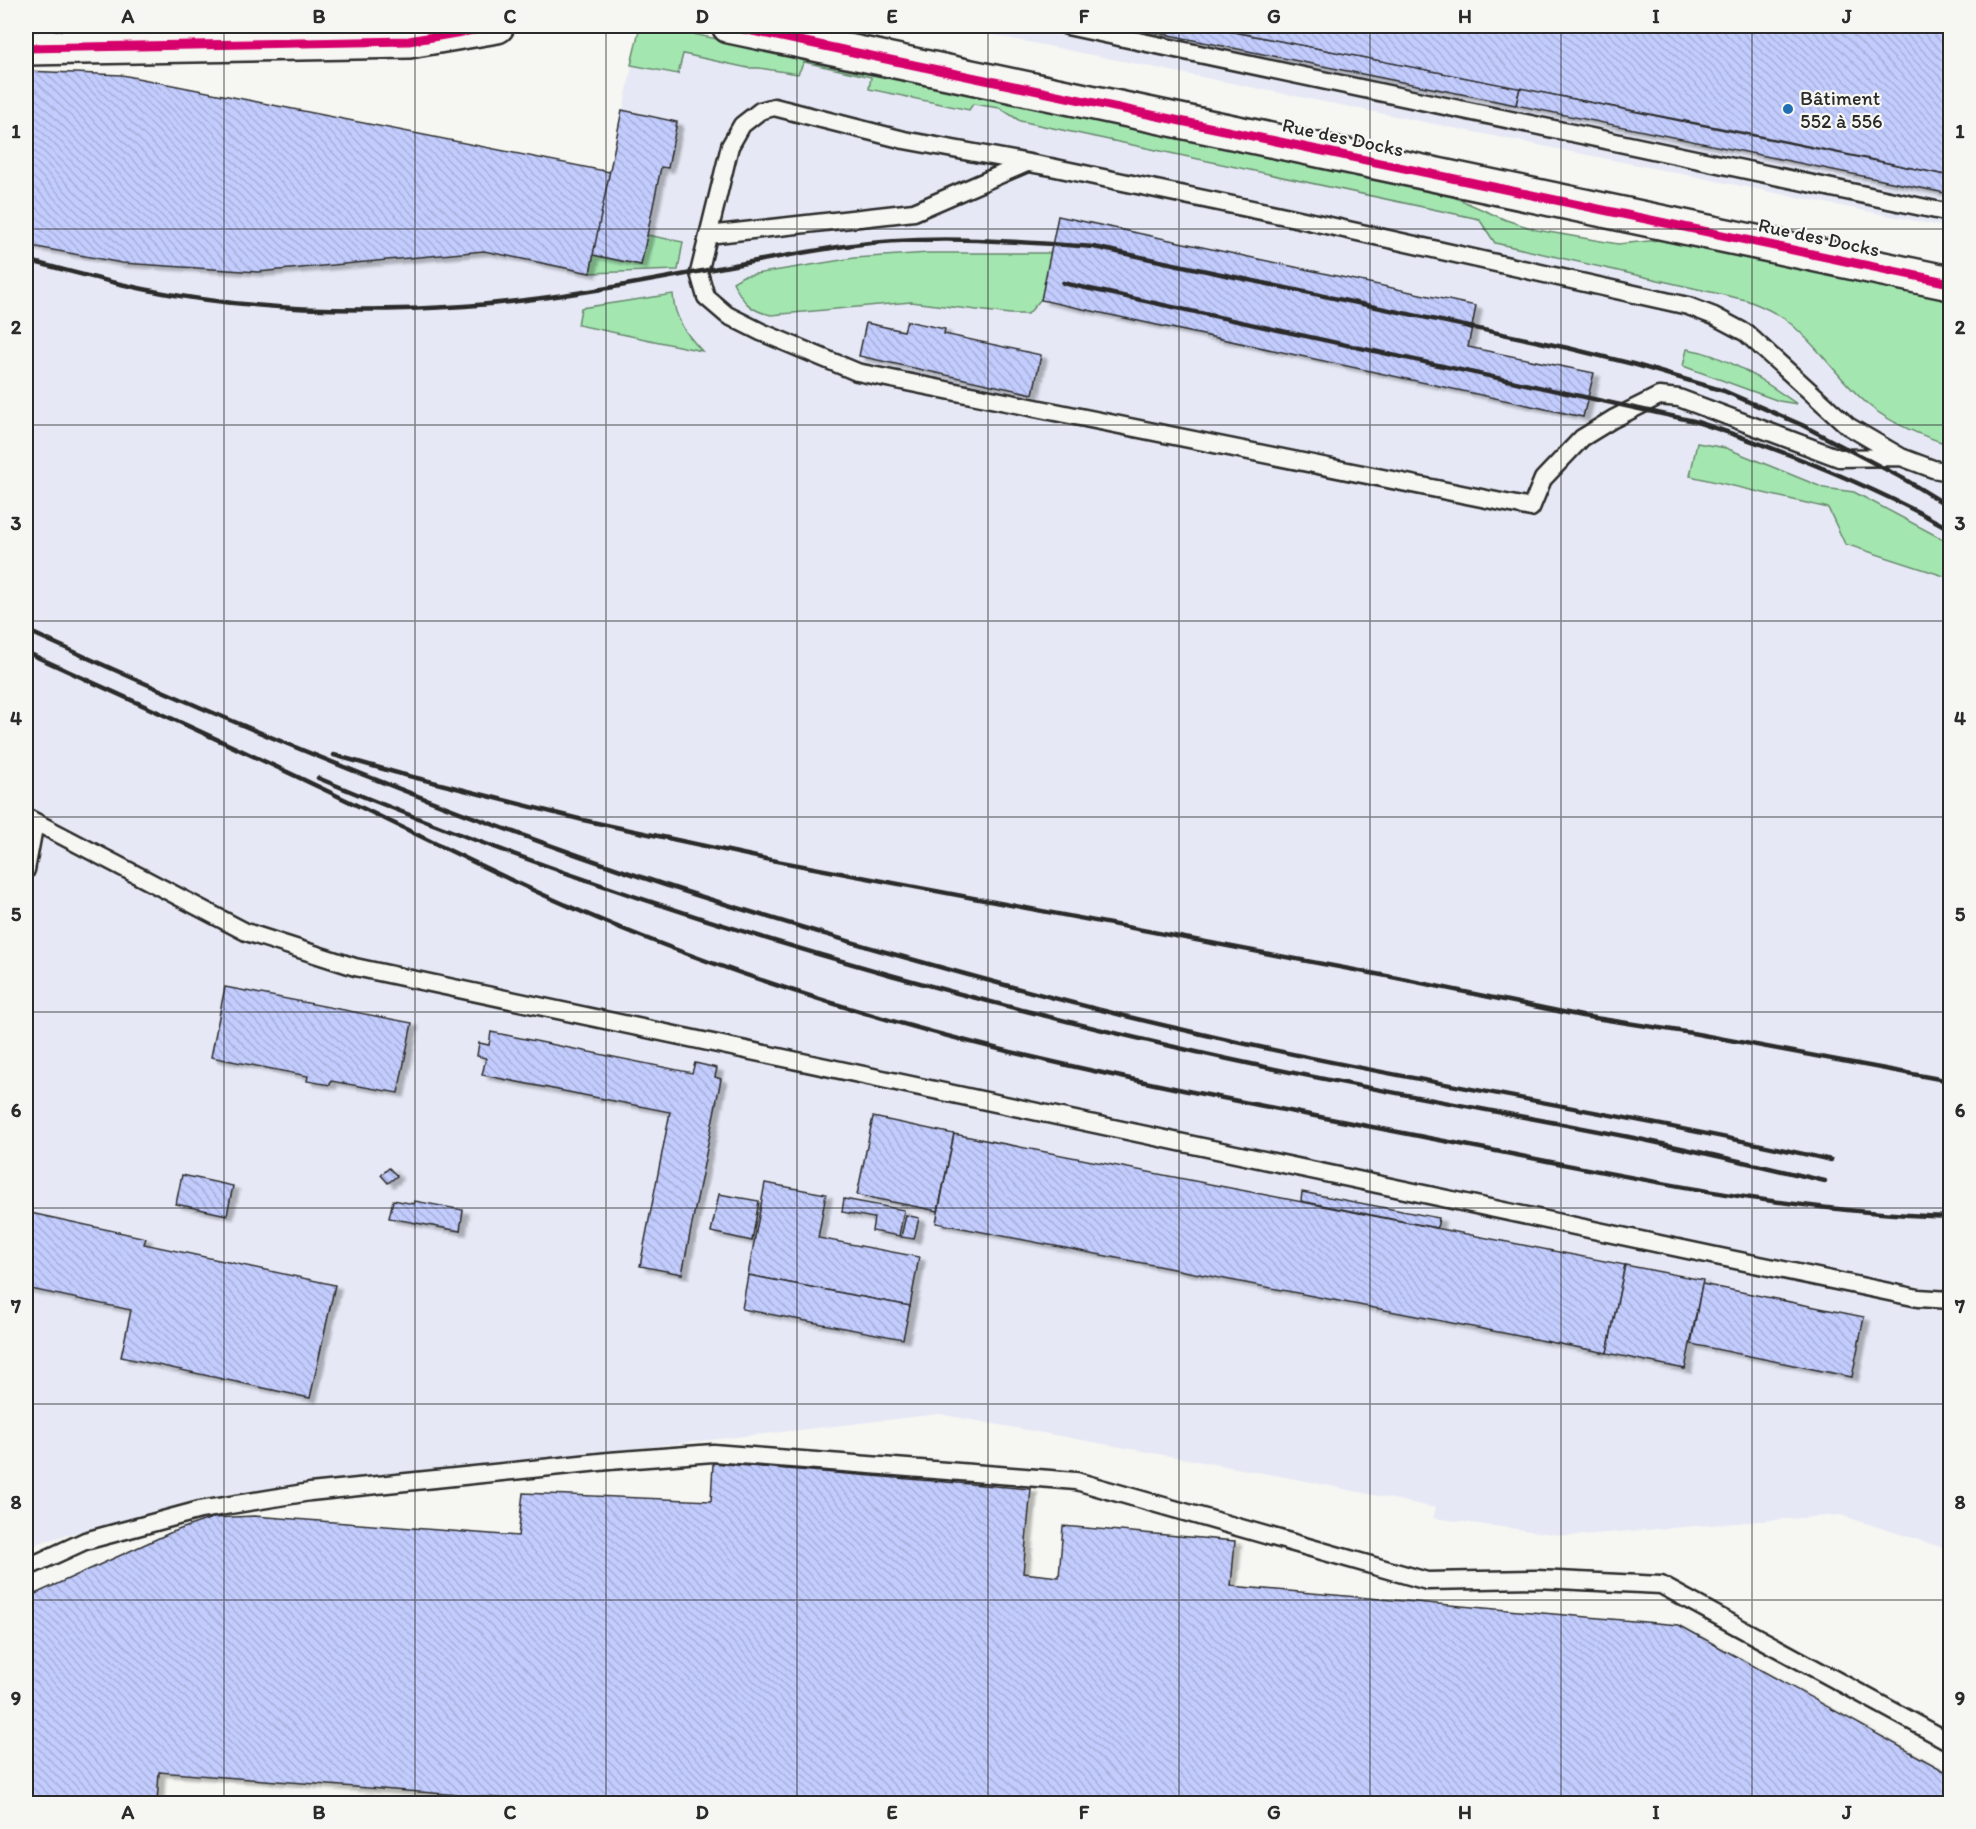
<svg xmlns="http://www.w3.org/2000/svg" width="1976" height="1829" font-family="Itim,sans-serif">
<defs>
<pattern id="building-back-hatch" width="6" height="6" patternUnits="userSpaceOnUse" patternTransform="scale(1.5)"><rect width="6" height="6" fill="#c2ccfd"/><path d="M-1 5l2 2M0 0l6 6M5-1l2 2" fill="none" stroke="#a7afd9"/></pattern>
<filter id="shadow"><feDropShadow dx="6" dy="4" stdDeviation="1.5" flood-color="#0004"/></filter>
</defs>
<rect width="100%" height="100%" fill="#f6f6f2"/>
<filter id="ink" filterUnits="userSpaceOnUse"><feTurbulence type="fractalNoise" baseFrequency=".0167" numOctaves="2"/><feDisplacementMap in="SourceGraphic" scale="12" xChannelSelector="R" yChannelSelector="G"/><feConvolveMatrix kernelMatrix="1 2 1 2 8 2 1 2 1" color-interpolation-filters="sRGB"/></filter>
<g filter="url(#ink)">
<g fill="#e6e9f5">
<polygon points="640,26 655,26 1479,209 1537,230 1599,242 1618,244 1641,243 1950,297 1950,1550 1840,1515 1568,1536 1433,1518 1436,1508 1301,1480 939,1414 218,1496 45,1541 26,1548 26,245 122,263 258,272 484,251 590,273"/>
<polygon points="948,26 1950,26 1950,228"/>
</g>
<g fill="#a3e6b0" stroke="#67886e" stroke-width="1.5">
<path d="M640,26H655L1423,187L1440,191L1506,220L1537,230L1618,244L1670,239L1950,297V445C1923,436 1894,425 1871,407C1841,383 1821,349 1791,324C1778,313 1762,306 1746,300L1495,243L1479,219L1020,121L1000,108L973,104L969,110L869,89L871,77L804,62L798,74L759,68H748L683,54L678,74L631,65Z"/>
<polygon points="647,235 683,242 678,270 590,273 593,255 641,265"/>
<path d="M929,253H1051L1042,298L1028,314H1010L911,302L771,315C750,311 742,301 733,282L743,276L854,258Z"/>
<path d="M673,294C674,318 686,334 702,351L578,325L581,308Z"/>
<path d="M1687,349C1727,355 1764,381 1797,404L1779,401L1683,366Z"/>
<polygon points="1697,443 1726,448 1824,488 1854,492 1950,543 1950,578 1845,544 1828,508 1690,476"/>
</g>
<g fill="url(#building-back-hatch)" stroke="#2b2b2b" stroke-width="1.5" filter="url(#shadow)">
<polygon points="1124,26 1204,26 1520,88 1516,105"/>
<polygon points="1204,26 1950,26 1950,176 1731,130"/>
<polygon points="26,71 122,75 610,172 590,273 484,251 258,272 122,263 26,245"/>
<polygon points="1520,88 1950,176 1950,194 1516,105"/>
<polygon points="622,110 677,122 668,168 661,167 641,265 593,255"/>
<polygon points="1058,216 1476,306 1468,347 1594,373 1583,417 1041,300"/>
<polygon points="907,321 945,329 944,334 1041,355 1033,394 859,356 866,323 904,331"/>
<polygon points="225,987 412,1023 398,1093 331,1081 330,1085 307,1081 308,1076 211,1057"/>
<polygon points="491,1032 692,1073 695,1063 717,1068 715,1077 721,1079 682,1274 640,1266 670,1112 482,1075 486,1058 477,1056 479,1043 489,1045"/>
<polygon points="873,1117 954,1134 938,1211 857,1195"/>
<polygon points="954,1134 1625,1265 1607,1353 936,1223"/>
<polygon points="389,1168 397,1176 388,1183 381,1175"/>
<polygon points="182,1175 233,1186 227,1215 176,1204"/>
<polygon points="765,1183 826,1194 818,1238 919,1257 910,1306 748,1275"/>
<polygon points="1302,1192 1439,1218 1437,1228 1301,1201"/>
<polygon points="719,1194 759,1201 752,1241 711,1232"/>
<polygon points="844,1199 904,1210 899,1236 872,1231 874,1218 842,1212"/>
<polygon points="393,1200 414,1204 415,1201 463,1210 460,1231 389,1218"/>
<polygon points="26,1212 146,1238 144,1244 335,1285 310,1398 121,1357 131,1310 26,1288"/>
<polygon points="906,1215 919,1218 914,1239 901,1237"/>
<polygon points="1625,1265 1703,1280 1685,1369 1607,1353"/>
<polygon points="748,1275 910,1306 903,1339 742,1309"/>
<polygon points="1702,1284 1864,1317 1852,1377 1691,1344"/>
<polygon points="713,1463 1031,1489 1023,1573 1059,1577 1063,1526 1235,1541 1231,1586 1679,1625 1950,1774 1950,1804 575,1804 159,1772 157,1804 26,1804 26,1598 172,1532 212,1518 254,1516 518,1536 523,1493 711,1501"/>
</g>
<g fill="none" stroke-linecap="round" stroke-linejoin="round">
<g stroke="#2b2b2b" stroke-width="21">
<g id="service">
<polyline points="1067,26 1950,213"/>
<polyline points="708,235 914,212 1027,163"/>
<polyline points="1901,457 1839,458 1679,398 1659,396 1613,419 1582,438 1543,479 1531,508 857,372 761,332 727,315 706,297 699,273 730,146 742,125 760,111 774,107 904,140 1051,167 1290,217 1688,306 1714,316 1746,333 1848,426 1901,457 1933,469 1950,472"/>
<polyline points="26,817 246,932 355,967 1716,1256 1918,1298 1950,1300"/>
<polyline points="26,870 35,822"/>
<polyline points="26,1568 85,1541 200,1510 310,1492 609,1461 713,1453 1076,1481 1427,1581 1537,1579 1661,1585 1950,1742"/>
</g>
</g>
<g stroke="#2b2b2b" stroke-width="38">
<g id="minor">
<polyline points="729,26 1950,283"/>
<polyline points="26,48 409,41 497,26"/>
</g>
</g>
<use href="#service" stroke="#f6f6f2" stroke-width="16"/>
<use href="#minor" stroke="#f6f6f2" stroke-width="33"/>
<g stroke="#2b2b2b" stroke-width="4.5">
<path d="M26,260C83,275 141,291 200,299C287,311 377,312 465,306C593,297 718,265 845,246C927,234 1012,241 1094,247L1568,348L1633,364L1724,391L1802,425L1904,479L1950,507"/>
<path d="M1063,283L1694,421C1783,450 1869,484 1950,529"/>
<path d="M26,630C233,725 443,811 659,883C728,906 798,926 868,947C971,976 1075,1005 1180,1029C1395,1080 1615,1111 1831,1160"/>
<path d="M26,652C124,697 223,741 321,788C428,839 532,894 643,937C763,984 886,1022 1011,1052C1152,1086 1296,1112 1439,1140C1608,1172 1778,1212 1950,1217"/>
<polyline points="334,755 401,774 583,820 766,859 1392,977 1582,1016 1692,1033 1950,1081"/>
<path d="M318,778C596,894 886,981 1179,1048C1330,1083 1482,1108 1634,1138C1698,1151 1761,1166 1825,1181"/>
</g>
<g stroke="#f6f6f2" stroke-width="13">
<g id="cycleway">
<polyline points="729,26 1950,283"/>
<polyline points="26,48 409,41 497,26"/>
</g>
</g>
<use href="#cycleway" stroke="#d6006c" stroke-width="9"/>
</g>
</g>
<path fill="none" stroke="#2b2b2b" stroke-width="1.5" stroke-opacity="0.55" d="M224,26V1804M415,26V1804M606,26V1804M797,26V1804M988,26V1804M1179,26V1804M1370,26V1804M1561,26V1804M1752,26V1804M26,229H1950M26,425H1950M26,621H1950M26,817H1950M26,1012H1950M26,1208H1950M26,1404H1950M26,1600H1950"/>
<circle fill="#1f6fb2" stroke="#f6f6f2" stroke-width="2" cx="1788" cy="109" r="6"/>
<g text-anchor="middle" dominant-baseline="central" stroke-width="4.5" stroke-linejoin="round" paint-order="stroke">
<g font-size="20" fill="#2b2b2b" stroke="#f6f6f2" text-anchor="start">
<text x="1800" y="98">Bâtiment<tspan x="1800" dy="23">552 à 556</tspan></text>
</g>
<g font-size="20" fill="#2b2b2b" stroke="#f6f6f2">
<text transform="translate(1343 137) rotate(12)">Rue des Docks</text>
<text transform="translate(1819 237) rotate(12)">Rue des Docks</text>
</g>
</g>
<rect width="1976" height="1829" fill="none" stroke="#f6f6f2" stroke-width="66"/>
<rect x="33" y="33" width="1910" height="1763" fill="none" stroke="#2b2b2b" stroke-width="2"/>
<g font-size="20" text-anchor="middle" font-weight="bold" fill="#2b2b2b">
<text x="128" y="23">A</text>
<text x="319" y="23">B</text>
<text x="510" y="23">C</text>
<text x="702" y="23">D</text>
<text x="892" y="23">E</text>
<text x="1084" y="23">F</text>
<text x="1274" y="23">G</text>
<text x="1465" y="23">H</text>
<text x="1656" y="23">I</text>
<text x="1847" y="23">J</text>
<text x="16" y="138">1</text>
<text x="1960" y="138">1</text>
<text x="16" y="334">2</text>
<text x="1960" y="334">2</text>
<text x="16" y="530">3</text>
<text x="1960" y="530">3</text>
<text x="16" y="725">4</text>
<text x="1960" y="725">4</text>
<text x="16" y="921">5</text>
<text x="1960" y="921">5</text>
<text x="16" y="1117">6</text>
<text x="1960" y="1117">6</text>
<text x="16" y="1313">7</text>
<text x="1960" y="1313">7</text>
<text x="16" y="1509">8</text>
<text x="1960" y="1509">8</text>
<text x="16" y="1705">9</text>
<text x="1960" y="1705">9</text>
<text x="128" y="1819">A</text>
<text x="319" y="1819">B</text>
<text x="510" y="1819">C</text>
<text x="702" y="1819">D</text>
<text x="892" y="1819">E</text>
<text x="1084" y="1819">F</text>
<text x="1274" y="1819">G</text>
<text x="1465" y="1819">H</text>
<text x="1656" y="1819">I</text>
<text x="1847" y="1819">J</text>
</g>
</svg>
